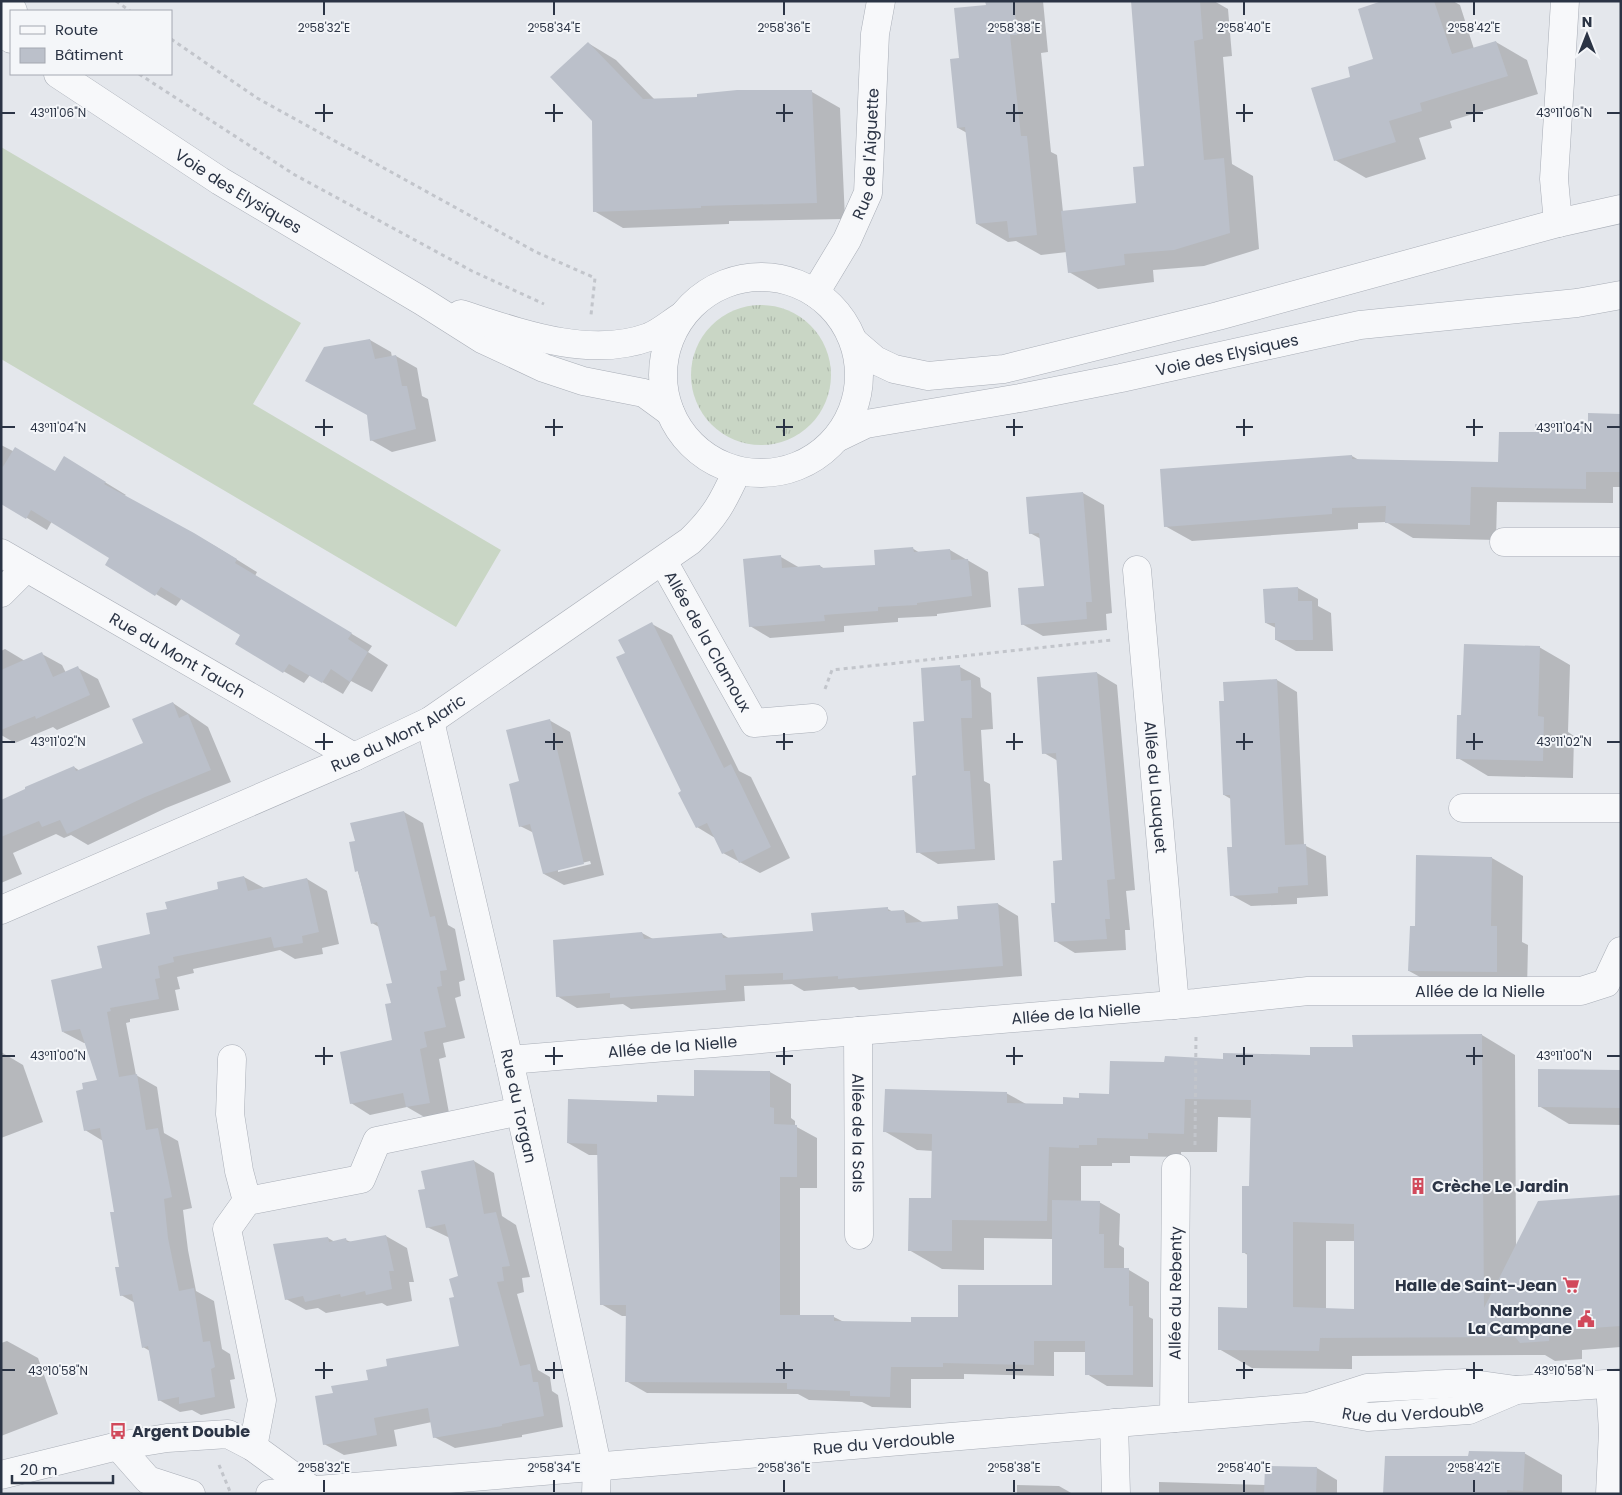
<svg xmlns="http://www.w3.org/2000/svg" width="1622" height="1495" font-family="Poppins,sans-serif">
<defs>
<pattern id="grass-tufts" width="24" height="20" patternUnits="userSpaceOnUse" patternTransform="scale(1.25)"><rect width="24" height="20" fill="#c9d6c5"/><path d="M3 7l-1-3M5 7V3M7 7l1-3M15 17l-1-3M17 17v-4M19 17l1-3" fill="none" stroke="#adb8ab"/></pattern>
</defs>
<rect width="100%" height="100%" fill="#e4e7ec"/>
<circle fill="url(#grass-tufts)" cx="761" cy="375" r="70"/>
<polygon fill="#c9d6c5" points="1,147 301,323 253,404 501,550 456,627 1,359"/>
<g fill="#0003" fill-rule="evenodd">
<polygon points="987,1 1043,1 1048,52 1041,53 1051,152 1057,155 1063,212 1137,205 1145,167 1132,1 1214,1 1228,9 1232,56 1223,57 1232,164 1253,176 1259,249 1204,266 1153,270 1154,282 1098,289 1069,272 1067,252 1041,255 1016,241 1008,242 977,224 967,133 958,128 960,59 987,6"/>
<polygon points="1386,1 1453,1 1460,5 1474,49 1496,42 1527,60 1538,94 1450,121 1452,128 1419,138 1426,159 1366,178 1335,160 1352,78 1375,60"/>
<polygon points="588,43 616,60 655,100 812,92 840,108 845,219 729,221 729,224 623,228 594,211 593,120"/>
<polygon points="370,340 391,352 392,357 396,356 417,368 422,396 428,399 436,441 392,452 371,440 368,415"/>
<polygon points="1621,415 1621,487 1613,487 1613,503 1497,502 1496,540 1413,538 1386,522 1358,523 1358,529 1192,541 1165,526 1161,470 1352,456 1359,460 1499,463 1536,433 1589,425"/>
<polygon points="1,445 56,473 85,470 126,495 124,496 215,546 257,572 255,576 372,646 368,652 388,665 372,692 351,681 343,694 310,675 304,683 236,644 241,635 182,598 176,606 107,565 111,557 52,521 47,530 4,504"/>
<polygon points="1083,493 1104,505 1112,613 1106,614 1107,630 1043,636 1022,624 1045,587 1041,539 1030,533"/>
<polygon points="912,548 920,553 950,550 988,572 991,607 937,614 937,616 898,618 898,622 844,626 844,632 770,638 750,626 781,557 800,568 820,566 825,569 876,566"/>
<polygon points="1298,588 1318,599 1318,606 1331,613 1333,651 1296,651 1276,640 1276,628 1266,623"/>
<polygon points="652,624 672,635 739,771 751,777 790,858 760,873 723,853 715,838 697,827 626,654"/>
<polygon points="1539,647 1570,665 1568,732 1574,736 1573,778 1488,776 1458,758 1463,716"/>
<polygon points="5,649 25,661 42,654 62,665 66,673 78,668 98,679 110,707 57,730 53,727 15,743 1,735 1,651"/>
<polygon points="960,667 980,678 981,687 991,693 993,729 981,730 984,781 990,784 995,860 938,864 918,852 918,776 925,722"/>
<polygon points="1097,673 1117,685 1135,890 1126,891 1130,930 1125,930 1126,950 1075,953 1055,941 1057,905 1064,862 1058,761 1044,753"/>
<polygon points="1277,680 1297,692 1304,845 1326,856 1328,896 1297,898 1297,904 1251,906 1231,895 1234,848 1231,799 1224,795 1224,683"/>
<polygon points="173,703 208,727 231,782 166,808 88,845 71,835 64,838 56,834 13,853 22,874 1,883 1,802 74,767 80,771 144,744"/>
<path d="M549,720L570,732L604,875L564,885L544,874L534,833L520,826V782ZM590,861L591,864L558,872V869Z"/>
<polygon points="404,812 423,823 448,925 455,929 465,980 459,982 461,996 455,998 465,1038 443,1043 446,1057 439,1059 449,1113 426,1118 407,1107 370,1115 351,1103 394,1041 393,984 379,927 372,923 350,843 356,842"/>
<polygon points="1492,858 1523,876 1522,942 1528,945 1527,989 1440,988 1409,971 1417,927"/>
<polygon points="244,877 264,888 307,879 327,891 339,944 322,948 323,954 295,959 280,950 193,969 194,973 177,977 180,989 175,990 179,1010 130,1019 130,1022 126,1023 136,1075 157,1087 164,1133 178,1141 192,1208 183,1210 188,1250 196,1291 214,1301 222,1349 230,1354 235,1379 230,1380 235,1408 201,1415 192,1410 180,1412 159,1400 150,1351 143,1347 135,1303 121,1295 116,1213 103,1141 85,1130 85,1090 99,1081 86,1043 84,1043 63,1032 103,969 151,935 168,910 220,890"/>
<polygon points="998,904 1018,916 1022,976 859,990 854,987 804,991 792,984 744,986 745,1001 631,1009 623,1004 577,1008 557,996 642,933 653,939 722,934 730,939 814,932 888,909 893,912 904,911 924,923 960,920 959,907"/>
<path d="M1482,1035L1515,1055L1516,1247L1621,1196V1347L1582,1350V1359L1555,1361L1545,1355L1352,1356V1369L1252,1368L1219,1349L1249,1309V1256L1243,1252L1250,1187L1252,1118L1218,1117L1217,1152H1181V1157L1130,1156V1163H1112V1166H1081V1202H1099L1120,1214L1119,1245L1124,1248V1270H1129L1149,1282V1317L1153,1319V1387L1107,1386L1087,1374V1352H1054V1376L964,1374V1379H911V1408L872,1407L862,1402L809,1400L798,1394L647,1393L626,1381L627,1316H622L601,1304L599,1155H589L568,1143L659,1103L695,1098L770,1072L791,1084V1118L795,1121V1126L817,1138V1188H800V1317H834L844,1322L912,1323L959,1318L1053,1287V1239L984,1238V1270L942,1269L909,1250L932,1200L933,1151L917,1150L884,1131L1006,1093L1026,1104L1065,1105L1080,1099L1111,1095L1166,1063L1311,1056L1354,1048ZM1326,1241H1355L1356,1310L1326,1309Z"/>
<polygon points="1,1052 23,1065 43,1122 1,1138"/>
<polygon points="1621,1071 1621,1125 1569,1124 1539,1106"/>
<polygon points="474,1161 494,1173 502,1216 516,1225 530,1277 522,1278 524,1292 517,1294 538,1370 550,1377 552,1391 558,1395 563,1427 522,1435 522,1437 455,1448 434,1437 432,1422 394,1430 397,1446 344,1455 324,1444 335,1395 369,1381 389,1367 461,1347 455,1298 459,1277 450,1238 427,1227 426,1190"/>
<polygon points="386,1236 407,1248 414,1282 409,1282 412,1301 387,1306 382,1303 326,1313 318,1308 306,1310 286,1299 328,1238 335,1242 346,1240 351,1242"/>
<polygon points="7,1341 38,1358 58,1414 1,1436 1,1343"/>
<polygon points="1524,1453 1562,1475 1562,1494 1384,1494 1469,1457"/>
<polygon points="1317,1468 1337,1480 1337,1494 1159,1494 1159,1482 1265,1485"/>
<polygon points="1017,1485 1059,1486 1073,1494 1017,1494"/>
</g>
<g fill="#bbc0ca" fill-rule="evenodd">
<polygon points="985,1 1014,1 1017,35 1010,35 1021,136 1027,136 1037,235 1009,238 1007,221 976,224 965,127 957,128 950,59 959,58 954,8 986,5"/>
<polygon points="1131,1 1200,1 1203,39 1194,41 1204,160 1224,158 1230,233 1174,250 1124,254 1125,265 1068,273 1061,211 1136,203 1133,167 1144,166"/>
<polygon points="1382,1 1434,1 1452,54 1496,41 1508,76 1420,103 1422,111 1389,121 1396,142 1334,161 1311,88 1350,77 1348,67 1373,59 1358,9"/>
<polygon points="588,42 643,99 697,97 697,94 737,90 812,90 817,203 701,206 701,208 593,212 592,121 550,77"/>
<polygon points="370,339 375,359 396,355 402,386 407,386 416,429 370,441 367,415 305,381 324,347"/>
<polygon points="1588,413 1621,414 1621,472 1586,472 1586,489 1471,487 1470,525 1385,523 1386,506 1332,508 1332,514 1164,527 1160,469 1352,455 1352,459 1498,462 1499,432 1535,432 1535,424 1588,424"/>
<polygon points="15,447 55,471 64,456 106,482 104,484 194,533 237,559 235,563 352,633 348,639 368,652 350,682 331,669 322,683 289,664 283,673 235,644 240,635 161,587 155,596 105,565 109,558 31,510 26,519 1,504 1,470"/>
<polygon points="1083,492 1092,602 1086,602 1087,619 1021,625 1018,588 1044,586 1039,533 1029,534 1026,497"/>
<polygon points="913,547 914,552 950,549 951,560 968,559 972,596 917,603 917,605 878,607 878,611 824,615 825,621 749,627 743,559 781,555 782,568 820,565 821,568 875,565 874,550"/>
<polygon points="1298,587 1298,601 1312,601 1313,640 1275,640 1275,623 1265,623 1263,589"/>
<polygon points="652,622 724,768 731,764 771,847 739,863 733,849 722,854 707,823 696,828 678,793 681,791 616,657 625,653 618,640"/>
<polygon points="1464,644 1540,646 1538,716 1544,717 1543,761 1456,759 1457,715 1461,715"/>
<polygon points="42,652 53,677 78,666 90,695 36,719 35,716 1,730 1,670"/>
<polygon points="960,665 961,681 971,680 972,718 961,718 964,771 970,771 975,849 916,853 912,776 916,775 913,722 924,721 921,668"/>
<polygon points="1097,672 1115,879 1107,880 1110,919 1105,919 1107,939 1054,942 1051,903 1055,903 1053,861 1062,860 1059,799 1056,753 1042,754 1037,677"/>
<polygon points="1277,679 1285,845 1306,844 1308,885 1278,887 1278,893 1230,896 1227,847 1232,847 1230,795 1223,795 1219,701 1224,701 1223,682"/>
<polygon points="173,702 179,718 188,714 211,770 145,797 67,834 60,820 42,827 39,821 1,837 1,800 25,789 25,787 74,766 76,771 143,743 132,719"/>
<polygon points="550,719 584,864 543,874 530,824 519,827 509,784 519,781 506,730"/>
<polygon points="404,811 430,917 435,916 447,970 440,971 442,986 437,987 446,1027 424,1032 427,1047 420,1049 430,1103 406,1107 403,1093 350,1104 340,1052 392,1040 385,1004 391,1003 386,984 392,983 377,922 371,924 358,871 355,872 349,842 355,841 350,823"/>
<polygon points="1416,855 1492,857 1491,926 1497,926 1497,972 1408,971 1410,926 1415,926"/>
<polygon points="244,876 248,891 307,878 319,932 302,936 303,943 274,948 271,937 173,957 174,962 158,966 160,978 155,979 159,999 110,1008 111,1011 107,1012 119,1077 137,1074 146,1130 158,1128 172,1197 164,1199 168,1238 179,1291 194,1288 203,1342 210,1341 215,1367 211,1369 215,1397 179,1404 179,1397 158,1401 148,1346 142,1348 132,1294 120,1296 115,1267 119,1267 110,1212 114,1212 100,1128 84,1131 76,1091 83,1089 82,1083 97,1080 80,1029 62,1032 51,980 102,968 97,946 150,934 146,913 167,909 165,902 218,889 217,882"/>
<polygon points="998,903 1003,966 838,979 838,976 783,980 783,973 725,975 726,990 610,998 610,993 556,997 553,940 642,932 644,939 722,933 723,938 813,931 811,913 888,907 888,911 904,910 906,923 958,919 957,906"/>
<path d="M1482,1034L1484,1308L1538,1201L1621,1195V1326L1549,1331V1341L1520,1343L1515,1337L1320,1338L1319,1351L1218,1350V1307L1247,1308V1253H1242V1186H1249L1251,1100L1185,1099L1184,1134L1148,1133V1139L1097,1138V1145H1079V1148L1049,1147L1047,1221L952,1220V1251H908L909,1198H931L932,1134L883,1132L885,1089L1007,1092V1103L1063,1104V1097L1079,1098V1093L1109,1094L1110,1061L1164,1062L1165,1056L1223,1059V1053L1310,1055V1047H1353L1352,1035ZM1293,1222L1354,1224V1309L1293,1307Z"/>
<polygon points="1538,1069 1621,1070 1621,1108 1538,1107"/>
<polygon points="694,1070 770,1071 770,1107 774,1108 774,1124 797,1125 797,1177 780,1177 780,1315 834,1315 834,1321 911,1322 911,1317 958,1317 958,1285 1052,1285 1052,1200 1100,1201 1099,1234 1104,1234 1104,1268 1129,1268 1129,1306 1133,1306 1133,1375 1085,1375 1085,1341 1034,1341 1034,1365 943,1363 943,1367 891,1367 890,1397 850,1396 850,1391 787,1389 787,1383 625,1382 626,1305 600,1305 597,1144 567,1143 568,1099 657,1102 657,1095 694,1096"/>
<polygon points="474,1160 484,1214 496,1212 510,1266 502,1267 504,1281 497,1282 520,1366 530,1364 533,1382 538,1382 544,1416 502,1424 502,1426 433,1438 428,1408 374,1418 377,1435 323,1445 315,1396 333,1393 331,1386 368,1380 366,1370 387,1366 386,1359 459,1346 449,1298 454,1297 449,1279 458,1276 445,1224 426,1228 418,1190 425,1189 421,1171"/>
<polygon points="386,1235 394,1271 389,1271 392,1289 366,1295 365,1291 341,1297 340,1294 305,1302 303,1296 285,1300 273,1244 328,1237 329,1242 346,1238 347,1242"/>
<polygon points="1469,1451 1525,1452 1523,1491 1507,1490 1507,1494 1383,1494 1385,1456 1468,1456"/>
<polygon points="1265,1466 1317,1467 1316,1494 1264,1494"/>
</g>
<g fill="none" stroke-linecap="round" stroke-linejoin="round">
<g stroke="#a9aeb7" stroke-width="29">
<g id="minor">
<polyline points="8,1 13,11"/>
<polyline points="1,31 11,39"/>
<path id="s1" d="M58,74L220,181L422,301L482,339L544,368L583,381L644,393L670,412"/>
<polyline points="1558,223 1554,179 1565,1"/>
<circle cx="761" cy="375" r="98"/>
<path id="s2" d="M815,293L847,240L868,193L875,34L881,1"/>
<path d="M461,314C520,333 589,359 649,337C661,332 671,323 682,316"/>
<polyline points="854,342 875,360 894,369 928,376 1004,369 1218,316 1558,223 1621,209"/>
<path id="s3" d="M837,438L866,424L1020,398L1121,378L1360,325L1577,303L1621,295"/>
<polyline points="1504,542 1621,542"/>
<path id="s4" d="M1,553L354,757"/>
<path id="s5" d="M663,561L754,723L813,718"/>
<path id="s6" d="M1137,570L1175,1005"/>
<polyline points="1,593 26,568"/>
<path id="s7" d="M430,721L509,1060L584,1403L597,1465L596,1494"/>
<polyline points="1463,808 1621,808"/>
<path id="s8" d="M1,910L354,757L430,721L690,541C715,517 723,502 737,471"/>
<path id="s9" d="M858,1031L859,1235"/>
<polyline points="232,1059 230,1114 239,1171 247,1201"/>
<path id="s10" d="M509,1060L1196,1003L1308,991H1581L1606,983L1621,951"/>
<polyline points="1610,1384 1613,1431 1610,1494"/>
<path id="s11" d="M1312,1407L1368,1417L1469,1410L1516,1390"/>
<path id="s12" d="M1174,1418L1176,1168"/>
<polyline points="1114,1423 1116,1494"/>
<polyline points="118,1446 148,1480 191,1494"/>
<polyline points="253,1447 262,1400 227,1229 247,1201 361,1179 377,1141 520,1111"/>
<polyline points="1,1475 118,1446 167,1438 228,1434 253,1447 312,1490"/>
<path id="s13" d="M270,1494L1308,1407L1367,1388L1466,1383L1516,1390L1621,1383"/>
</g>
</g>
<g stroke="#c2c5cb" stroke-width="3" stroke-dasharray="4 4" stroke-linecap="butt">
<polyline points="116,1 130,11"/>
<polyline points="171,39 257,98 536,252 595,278 591,315"/>
<polyline points="139,74 295,175 472,271 544,304"/>
<polyline points="825,689 832,670 1112,640"/>
<polyline points="1195,1145 1196,1034"/>
<polyline points="219,1465 231,1494"/>
</g>
<use href="#minor" stroke="#f7f8fa" stroke-width="28"/>
</g>
<path fill="none" stroke="#2b3445" stroke-width="2" d="M324,2V15M554,2V15M784,2V15M1014,2V15M1244,2V15M1474,2V15M324,104V122M554,104V122M784,104V122M1014,104V122M1244,104V122M1474,104V122M2,113H15M315,113H333M545,113H563M776,113H793M1006,113H1023M1236,113H1253M1466,113H1483M1607,113H1620M324,419V436M554,419V436M784,419V436M1014,419V436M1244,419V436M1474,419V436M2,427H15M315,427H333M545,427H563M776,427H793M1006,427H1023M1236,427H1253M1466,427H1483M1607,427H1620M324,733V750M554,733V750M784,733V750M1014,733V750M1244,733V750M1474,733V750M2,742H15M315,742H333M545,742H563M776,742H793M1006,742H1023M1236,742H1253M1466,742H1483M1607,742H1620M324,1047V1065M554,1047V1065M784,1047V1065M1014,1047V1065M1244,1047V1065M1474,1047V1065M2,1056H15M315,1056H333M545,1056H563M776,1056H793M1006,1056H1023M1236,1056H1253M1466,1056H1483M1607,1056H1620M324,1362V1379M554,1362V1379M784,1362V1379M1014,1362V1379M1244,1362V1379M1474,1362V1379M2,1370H15M315,1370H333M545,1370H563M776,1370H793M1006,1370H1023M1236,1370H1253M1466,1370H1483M1607,1370H1620M324,1480V1492M554,1480V1492M784,1480V1492M1014,1480V1492M1244,1480V1492M1474,1480V1492"/>
<defs>
<g id="building-bare" transform="scale(1.35)"><path d="M-4-6H4V6H1V3H-1V6H-4ZM-2.5-4.3h1.7v1.8h-1.7ZM.8-4.3h1.7v1.8H.8ZM-2.5-1h1.7V.8h-1.7ZM.8-1h1.7V.8H.8Z" fill="#d1495b" stroke="#f4f6f9" stroke-width="2.5" paint-order="stroke"/></g>
<g id="supermarket-bare" transform="scale(1.35)"><path d="M-6-5.5h2.5l.6 2H6L4.5 2H-2.5L-4.4-4H-6ZM-1.5 3.2a1.3 1.3 0 1 0 .1 0ZM3 3.2a1.3 1.3 0 1 0 .1 0Z" fill="#d1495b" stroke="#f4f6f9" stroke-width="2.5" paint-order="stroke"/></g>
<g id="civic-bare" transform="scale(1.35)"><path d="M-.6-6.5H3V-4.5H.6V-3L4-1V1h2V6H-6V1h2V-1L-.6-3ZM-1.2 2.5V6h2.4V2.5Z" fill="#d1495b" stroke="#f4f6f9" stroke-width="2.5" paint-order="stroke"/></g>
<g id="bus-bare" transform="scale(1.35)"><path d="M-5-6H5V4H4V6H2V4H-2V6H-4V4H-5ZM-3.5-4V0h7V-4ZM-3.5 1.2v1.5H-2V1.2ZM2 1.2v1.5H3.5V1.2Z" fill="#d1495b" stroke="#f4f6f9" stroke-width="2.5" paint-order="stroke"/></g>
</defs>
<g fill-rule="evenodd">
<use href="#building-bare" x="1418" y="1186"/>
<use href="#supermarket-bare" x="1571" y="1285"/>
<use href="#civic-bare" x="1586" y="1319"/>
<use href="#bus-bare" x="118" y="1431"/>
</g>
<g text-anchor="middle" dominant-baseline="central" stroke-width="4" stroke-linejoin="round" paint-order="stroke">
<g font-size="16" fill="#2b3445" stroke="#f4f6f9">
<text stroke="none"><textPath href="#s2" startOffset="152">Rue de l'Aiguette</textPath></text>
<text stroke="none"><textPath href="#s1" startOffset="215">Voie des Elysiques</textPath></text>
<text stroke="none"><textPath href="#s3" startOffset="400">Voie des Elysiques</textPath></text>
<text stroke="none"><textPath href="#s5" startOffset="92">Allée de la Clamoux</textPath></text>
<text stroke="none"><textPath href="#s4" startOffset="204">Rue du Mont Tauch</textPath></text>
<text stroke="none"><textPath href="#s8" startOffset="435">Rue du Mont Alaric</textPath></text>
<text stroke="none"><textPath href="#s6" startOffset="218">Allée du Lauquet</textPath></text>
<text stroke="none"><textPath href="#s10" startOffset="974">Allée de la Nielle</textPath></text>
<text stroke="none"><textPath href="#s10" startOffset="569">Allée de la Nielle</textPath></text>
<text stroke="none"><textPath href="#s10" startOffset="164">Allée de la Nielle</textPath></text>
<text stroke="none"><textPath href="#s7" startOffset="395">Rue du Torgan</textPath></text>
<text stroke="none"><textPath href="#s9" startOffset="102">Allée de la Sals</textPath></text>
<text stroke="none"><textPath href="#s12" startOffset="125">Allée du Rebenty</textPath></text>
<text stroke="none"><textPath href="#s11" startOffset="102">Rue du Verdouble</textPath></text>
<text stroke="none"><textPath href="#s13" startOffset="616">Rue du Verdouble</textPath></text>
</g>
<g font-size="16" font-weight="bold" fill="#2b3445" stroke="#f4f6f9" text-anchor="start">
<text x="1432" y="1186">Crèche Le Jardin</text>
<text x="1557" y="1285" text-anchor="end">Halle de Saint-Jean</text>
<text x="1572" y="1310" text-anchor="end">Narbonne<tspan x="1572" dy="18">La Campane</tspan></text>
<text x="132" y="1431">Argent Double</text>
</g>
</g>
<g font-size="12" text-anchor="middle" fill="#2b3445" stroke="#f4f6f9" stroke-width="4" stroke-linejoin="round" paint-order="stroke">
<text x="324" y="32">2°58'32"E</text>
<text x="554" y="32">2°58'34"E</text>
<text x="784" y="32">2°58'36"E</text>
<text x="1014" y="32">2°58'38"E</text>
<text x="1244" y="32">2°58'40"E</text>
<text x="1474" y="32">2°58'42"E</text>
<text x="58" y="117">43°11'06"N</text>
<text x="1564" y="117">43°11'06"N</text>
<text x="58" y="432">43°11'04"N</text>
<text x="1564" y="432">43°11'04"N</text>
<text x="58" y="746">43°11'02"N</text>
<text x="1564" y="746">43°11'02"N</text>
<text x="58" y="1060">43°11'00"N</text>
<text x="1564" y="1060">43°11'00"N</text>
<text x="58" y="1375">43°10'58"N</text>
<text x="1564" y="1375">43°10'58"N</text>
<text x="324" y="1472">2°58'32"E</text>
<text x="554" y="1472">2°58'34"E</text>
<text x="784" y="1472">2°58'36"E</text>
<text x="1014" y="1472">2°58'38"E</text>
<text x="1244" y="1472">2°58'40"E</text>
<text x="1474" y="1472">2°58'42"E</text>
</g>
<rect width="1622" height="1495" fill="none" stroke="#2b3445" stroke-width="5"/>
<rect x="10" y="10" width="162" height="65" fill="#f4f6f9" stroke="#a4a8b1"/>
<rect x="20" y="26" width="25" height="8" fill="#f7f8fa" stroke="#a4a8b1"/>
<text x="55" y="35" font-size="15" fill="#2b3445">Route</text>
<rect x="20" y="48" width="25" height="15" fill="#bbc0ca" stroke="#a4a8b1"/>
<text x="55" y="60" font-size="15" fill="#2b3445">Bâtiment</text>
<g transform="translate(1587 35)" stroke="#f4f6f9" stroke-width="4" paint-order="stroke">
<path d="M0-4L9 19L0 12L-9 19Z" fill="#2b3445"/>
<text y="-8" font-size="14" font-weight="bold" text-anchor="middle" fill="#2b3445">N</text>
</g>
<path d="M12 1475v8h101v-8" fill="none" stroke="#2b3445" stroke-width="2.5"/>
<text x="20" y="1475" font-size="15" fill="#2b3445" stroke="#f4f6f9" stroke-width="4" paint-order="stroke">20 m</text>
</svg>
